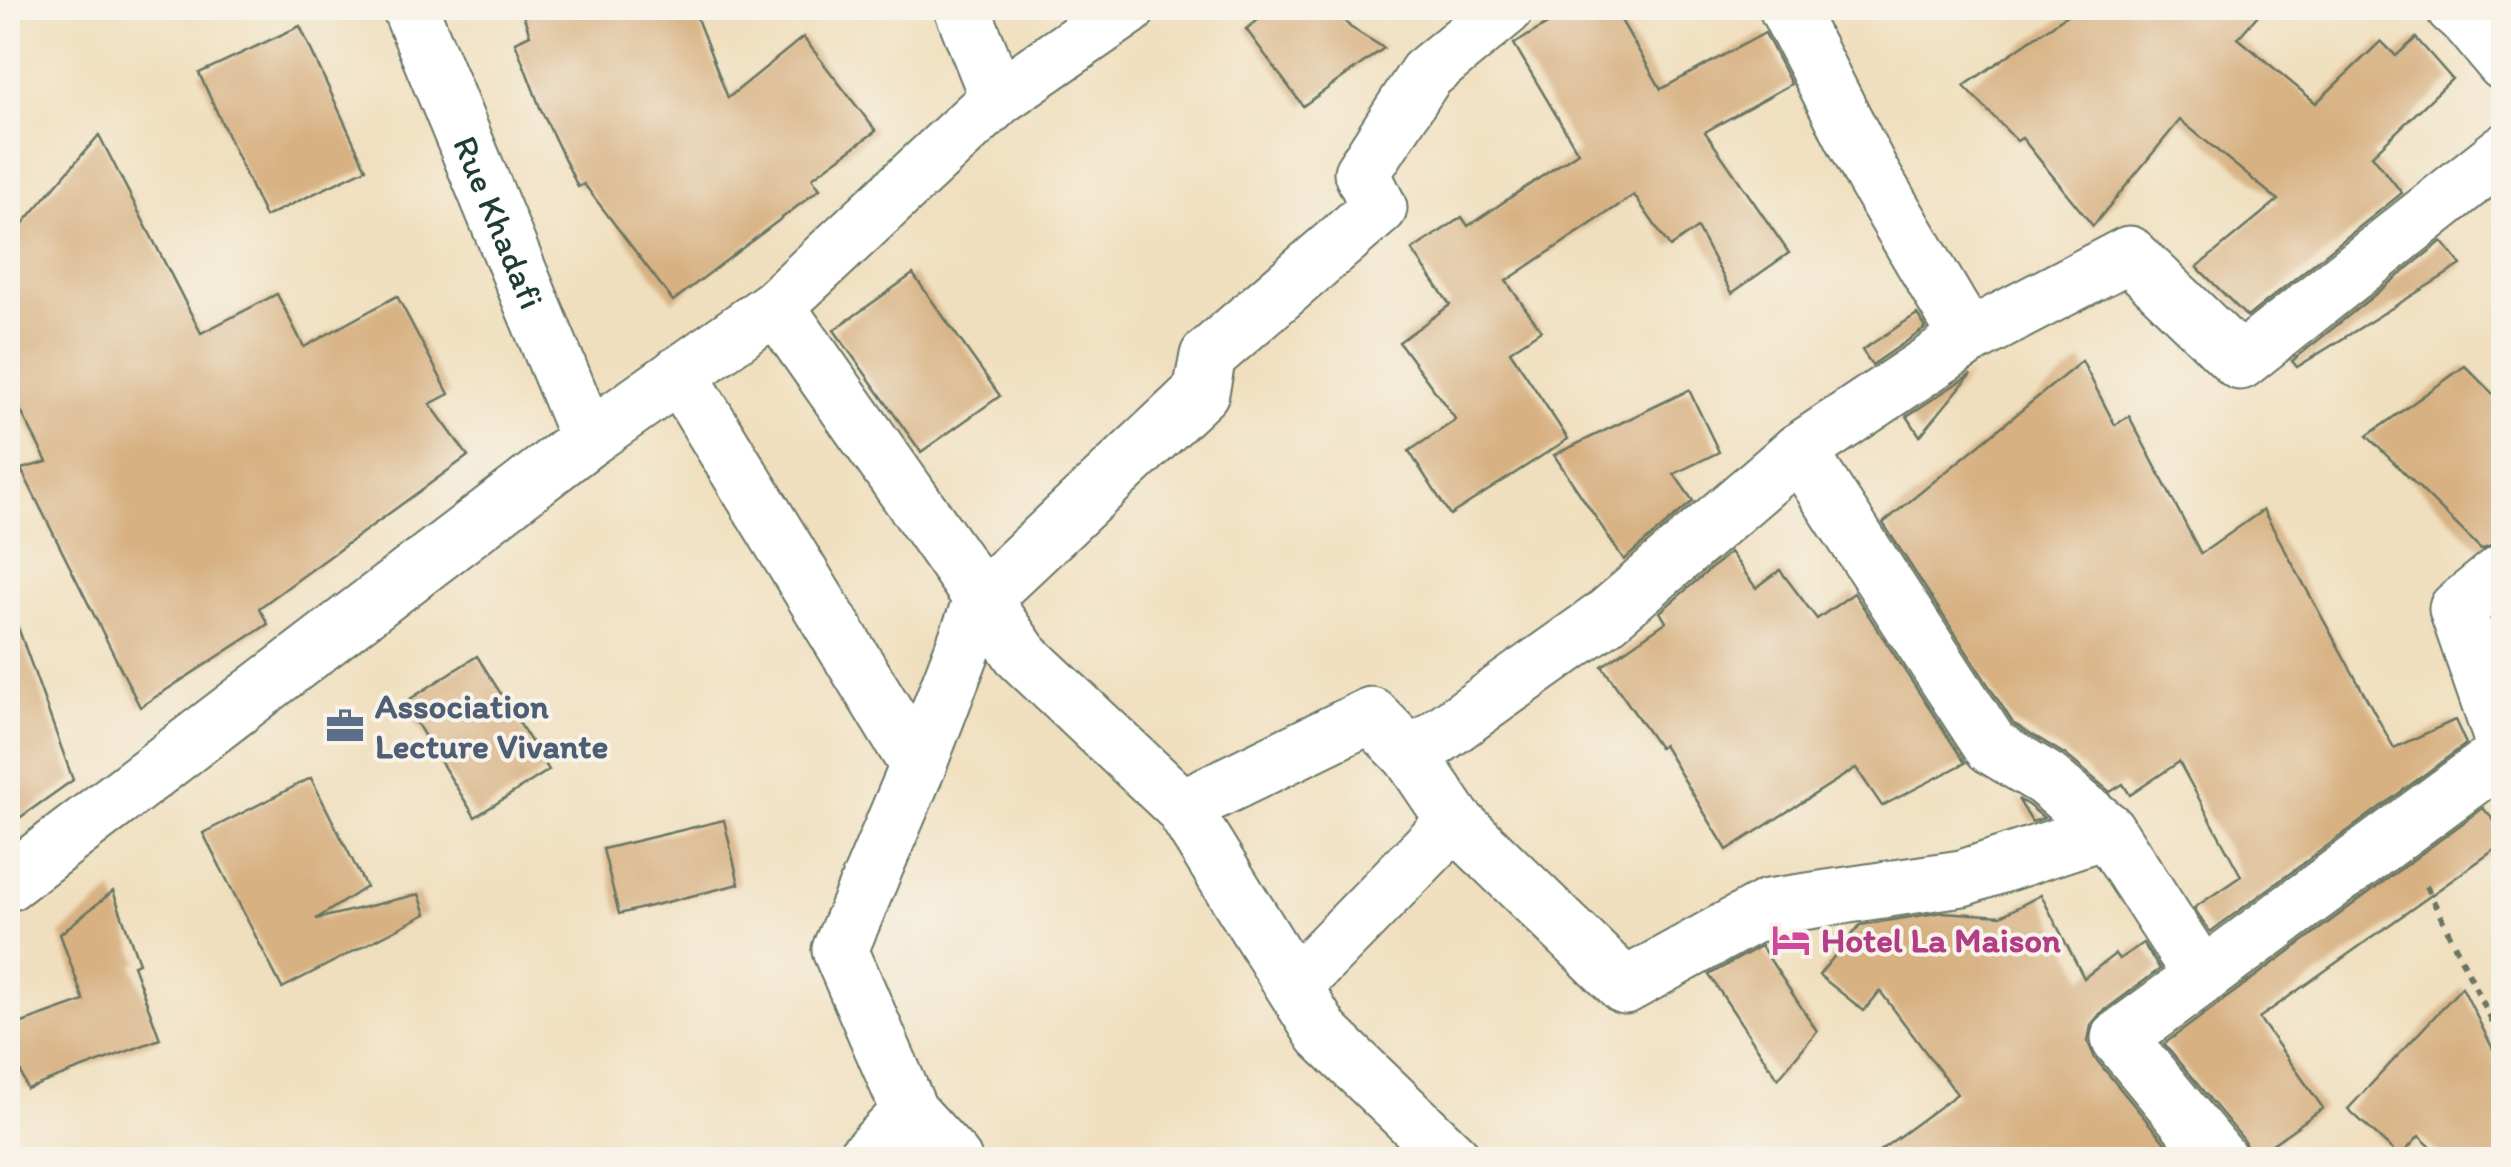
<svg xmlns="http://www.w3.org/2000/svg" width="2511" height="1167" font-family="Itim,sans-serif">
<rect width="100%" height="100%" fill="#f7f3e8"/>
<filter id="ink" filterUnits="userSpaceOnUse"><feTurbulence type="fractalNoise" baseFrequency=".01" numOctaves="2"/><feDisplacementMap in="SourceGraphic" scale="20" xChannelSelector="R" yChannelSelector="G"/><feConvolveMatrix kernelMatrix="1 2 1 2 8 2 1 2 1" color-interpolation-filters="sRGB"/></filter>
<filter id="wash" filterUnits="userSpaceOnUse"><feTurbulence type="fractalNoise" baseFrequency=".0048" numOctaves="4" result="noise"/><feDisplacementMap in="SourceGraphic" scale="40" xChannelSelector="R" yChannelSelector="G"/><feGaussianBlur stdDeviation="2.25" result="paint"/><feColorMatrix in="noise" values="0 0 0 0 0 0 0 0 0 0 0 0 0 0 0 0 0 1.4 0 .05"/><feComposite in="paint" operator="in"/></filter>
<g filter="url(#wash)">
<rect width="100%" height="100%" fill="#f0dfbe"/>
<g id="blocks">
<g fill="#d7b182">
<polygon points="521,8 693,8 728,98 803,37 876,131 812,178 820,189 673,301 584,184 578,187 541,110 515,42 530,35"/>
<polygon points="1274,8 1335,8 1350,27 1384,48 1303,106 1246,29"/>
<polygon points="1574,8 1614,8 1661,89 1765,33 1791,84 1705,132 1789,253 1732,293 1697,228 1670,247 1634,195 1506,281 1541,330 1510,351 1568,439 1450,515 1409,451 1456,420 1399,342 1450,305 1412,250 1462,217 1468,226 1578,152 1514,44"/>
<polygon points="2077,8 2264,8 2238,38 2316,103 2381,41 2396,56 2416,38 2452,79 2372,155 2402,193 2247,317 2197,267 2278,200 2180,120 2093,226 2022,138 2017,141 1964,86"/>
<polygon points="300,26 366,169 265,217 199,73"/>
<polygon points="99,135 201,333 277,294 304,347 397,296 449,394 430,404 468,456 259,608 268,624 140,707 21,469 47,462 8,386 8,241"/>
<polygon points="2442,241 2461,265 2297,367 2292,361"/>
<polygon points="913,274 1000,396 921,452 834,330"/>
<polygon points="1917,314 1926,328 1872,365 1862,350"/>
<polygon points="2082,361 2115,425 2129,416 2201,554 2263,510 2394,748 2455,720 2466,744 2210,932 2194,908 2241,876 2179,762 2130,795 2123,784 2110,792 2066,755 2013,723 1883,523"/>
<polygon points="2465,366 2504,405 2504,540 2481,549 2367,436"/>
<polygon points="1971,374 1920,436 1907,416"/>
<polygon points="1689,390 1719,452 1674,474 1693,501 1624,560 1554,455"/>
<polygon points="1730,552 1756,588 1780,570 1817,619 1854,593 1965,763 1882,806 1856,768 1727,850 1663,745 1659,748 1602,666 1666,622 1660,612"/>
<polygon points="15,619 73,780 8,826 8,620"/>
<polygon points="477,656 549,770 475,817 404,703"/>
<polygon points="311,778 366,887 316,919 419,894 426,914 282,988 203,833"/>
<polygon points="2018,799 2028,805 2044,818 2032,822"/>
<polygon points="2483,808 2504,832 2504,843 2259,1018 2323,1108 2250,1160 2244,1140 2164,1044"/>
<polygon points="724,820 739,884 619,914 603,849"/>
<polygon points="113,891 139,963 133,965 160,1039 27,1089 8,1037 8,1028 84,1001 60,934"/>
<polygon points="2041,895 2084,978 2115,954 2119,959 2143,943 2160,969 2100,1014 2091,1025 2088,1042 2095,1058 2179,1160 1867,1160 1957,1094 1880,991 1864,1011 1819,975 1860,925 1943,912 2001,916"/>
<polygon points="1761,946 1817,1031 1778,1079 1709,975"/>
<polygon points="2462,987 2504,1071 2504,1160 2445,1160 2419,1136 2400,1157 2348,1109"/>
</g>
</g>
</g>
<g filter="url(#ink)">
<use href="#blocks" fill-opacity="0" stroke="#687664" stroke-width="2.5"/>
<g fill="none" stroke-linecap="round" stroke-linejoin="round">
<g stroke="#687664" stroke-width="59">
<g id="minor">
<path id="s1" d="M410,8L588,439"/>
<polyline points="962,8 998,98"/>
<polyline points="1787,8 1873,176 1968,338"/>
<polyline points="2454,8 2471,23 2496,8"/>
<polyline points="2471,23 2504,63"/>
<polyline points="776,306 1022,656 1182,807 1323,1034 1454,1160"/>
<polyline points="679,374 918,766"/>
<polyline points="1799,451 1991,746 2046,779 2107,830"/>
<polyline points="2504,571 2457,609 2504,745"/>
<polyline points="1182,807 1371,715 1411,756"/>
<polyline points="8,883 588,439 776,306 998,98 1128,8"/>
<polyline points="2202,977 2107,830 1962,878 1768,907 1625,986 1455,821 1411,756 1605,618 1799,451 1968,338 2129,254 2240,362 2504,152"/>
<polyline points="1294,986 1455,821"/>
<polyline points="863,1160 910,1112"/>
<polyline points="954,1160 910,1112 840,950 918,766 982,599 1201,392 1208,356 1379,208 1362,173 1426,74 1506,8"/>
<polyline points="2220,1160 2119,1038 2504,754"/>
</g>
</g>
<polyline stroke="#687664" stroke-width="6" stroke-dasharray="8 8" stroke-linecap="butt" points="2426,886 2504,1046"/>
<use href="#minor" stroke="#fff" stroke-width="55"/>
</g>
</g>
<defs>
<g id="office-bare" transform="scale(3)"><path d="M-6-3h4V-5.5h4V-3h4V5H-6ZM-1-4.5V-3h2v-1.5ZM-6 0V1H6V0Z" fill="#5c6f8a" stroke="#f7f3e8" stroke-width="2.5" paint-order="stroke"/></g>
<g id="hotel-bare" transform="scale(3)"><path d="M-6-4.5h1.5V1H6V5H4.5V3h-9V5H-6ZM-4 0a1.8 1.8 0 1 1 3.6 0ZM.5 0V-2.5h3Q6-2.5 6 0Z" fill="#d1479c" stroke="#f7f3e8" stroke-width="2.5" paint-order="stroke"/></g>
</defs>
<g fill-rule="evenodd">
<use href="#office-bare" x="345" y="726"/>
<use href="#hotel-bare" x="1791" y="940"/>
</g>
<g text-anchor="middle" dominant-baseline="central" stroke-width="8" stroke-linejoin="round" paint-order="stroke">
<g font-size="35" fill="#1f3d34" stroke="#f7f3e8">
<text stroke="none"><textPath href="#s1" startOffset="232">Rue Khadafi</textPath></text>
</g>
<g font-size="35" font-weight="bold" fill="#4e5e75" stroke="#f7f3e8" text-anchor="start">
<text x="375" y="706">Association<tspan x="375" dy="40">Lecture Vivante</tspan></text>
</g>
<g font-size="35" font-weight="bold" fill="#b23c85" stroke="#f7f3e8" text-anchor="start">
<text x="1821" y="940">Hotel La Maison</text>
</g>
</g>
<rect width="2511" height="1167" fill="none" stroke="#f7f3e8" stroke-width="40"/>
</svg>
